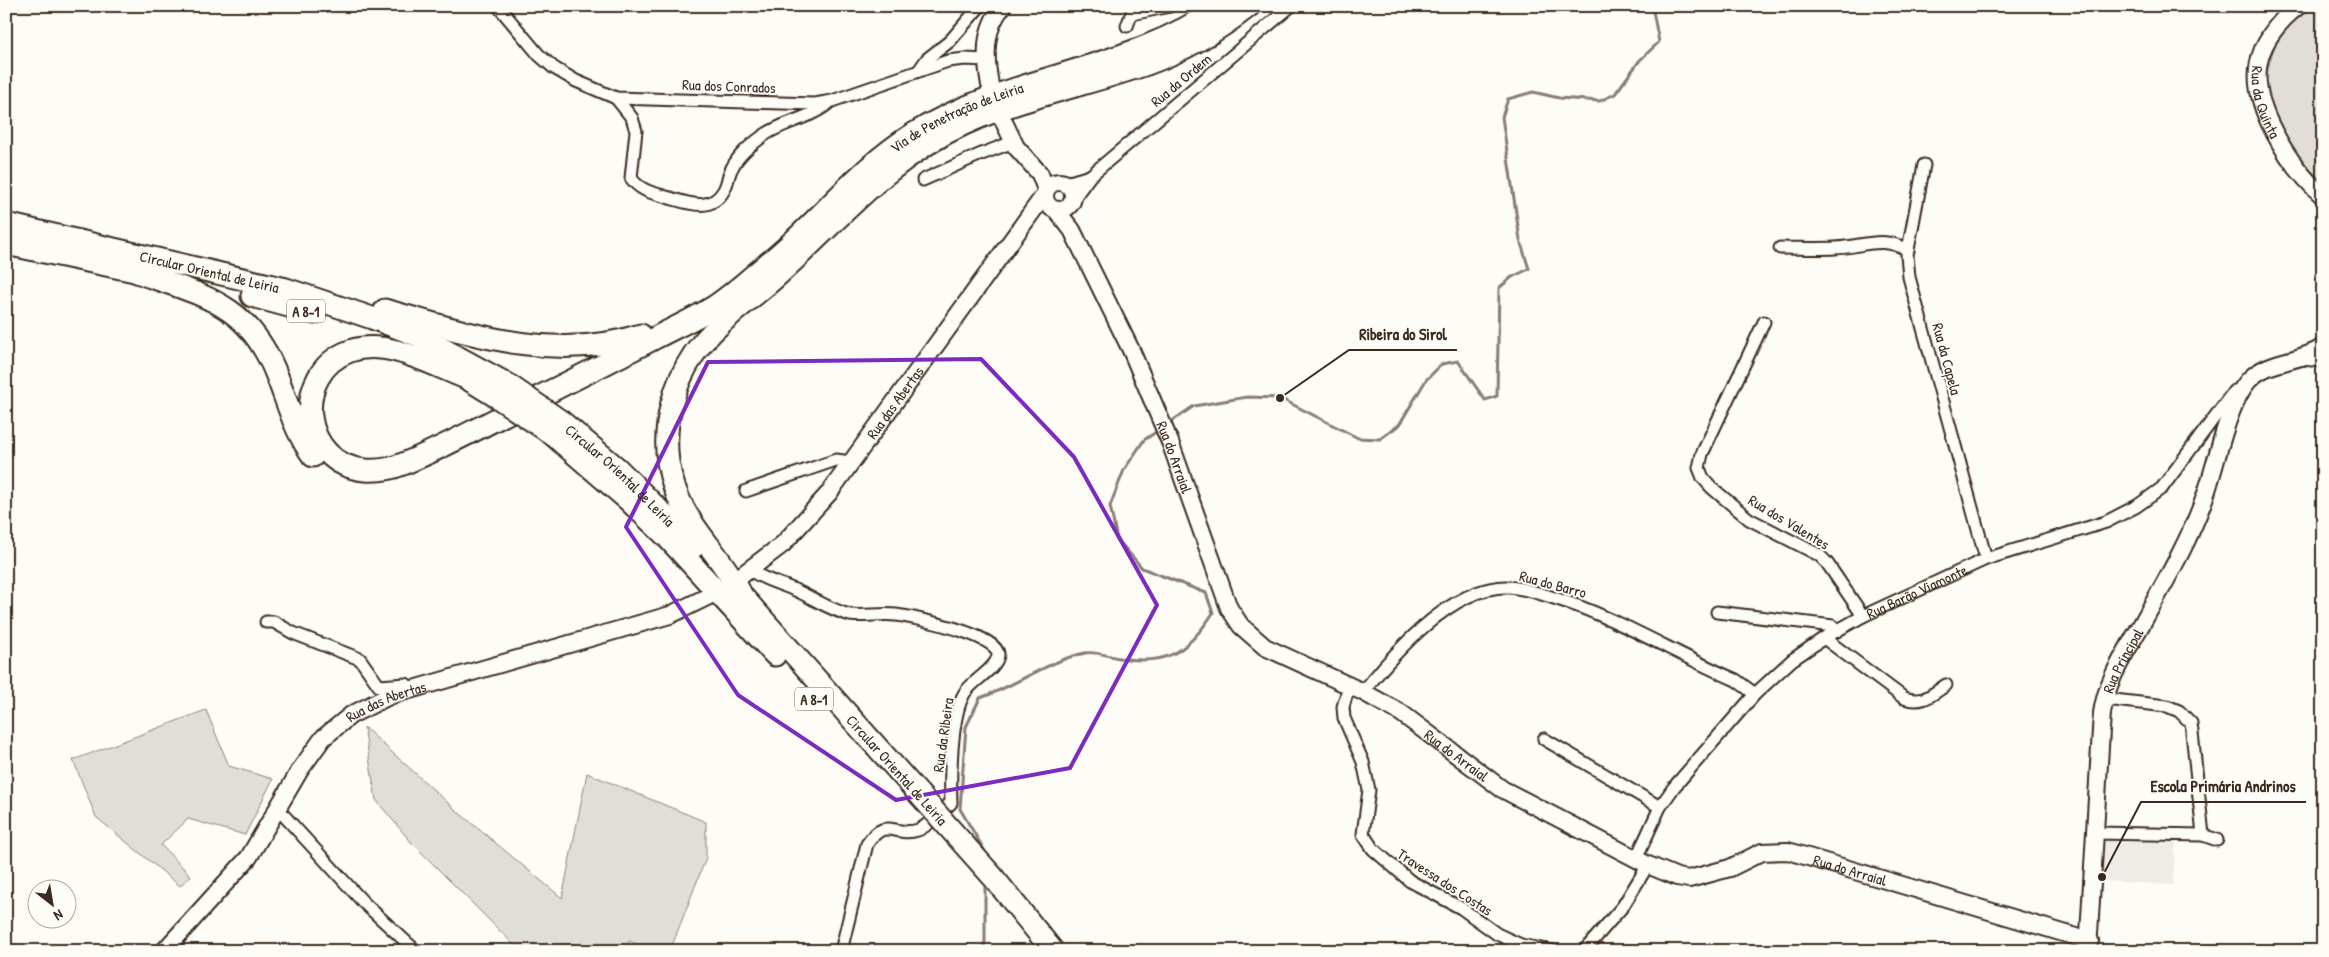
<svg xmlns="http://www.w3.org/2000/svg" width="2329" height="957" font-family="'Patrick Hand',sans-serif">
	<rect width="100%" height="100%" fill="#fdfcf7"/>
	<filter id="ink" filterUnits="userSpaceOnUse"><feTurbulence type="fractalNoise" baseFrequency=".02" numOctaves="2"/><feDisplacementMap in="SourceGraphic" scale="10" xChannelSelector="R" yChannelSelector="G"/><feConvolveMatrix kernelMatrix="1 2 1 2 8 2 1 2 1" color-interpolation-filters="sRGB"/></filter>
	<g filter="url(#ink)">
		<!-- built -->
		<path fill="#efece7" d="M2104,835L2176,836L2173,885L2102,881Z"/>
		<!-- green -->
		<path fill="#e1ded7" stroke="#8e847a" d="M2315,6H2323V180C2293,159 2268,120 2266,84C2266,74 2271,56 2275,46C2283,28 2300,17 2315,6Z
			M206,710L229,766L273,779L245,835L188,819L161,845L191,876L180,886L96,817L73,760Z
			M364,727L457,811L562,898L587,773L706,822V858L670,951H654L629,941L625,951H520L411,842L376,800Z"/>
		<g fill="none" stroke-linecap="round" stroke-linejoin="round">
			<!-- stream -->
			<path stroke="#887d74" stroke-width="3" d="M1169,423L1194,406L1247,397L1280,398L1358,438L1380,439L1399,425L1426,380L1442,364L1458,361L1485,400L1497,396L1499,288L1512,277L1529,269L1520,240L1502,117L1508,99L1533,92L1559,98L1600,101L1615,94L1640,60L1659,42L1652,6
				M986,853L960,809L966,727L980,698C1016,686 1047,661 1085,653C1094,651 1109,656 1119,658C1166,666 1187,653 1213,613L1206,593L1142,568L1117,539L1110,506L1124,470L1144,440L1159,430
				M982,951L985,942V882"/>
			<!-- street casing -->
			<g stroke="#3b2a1e" stroke-width="15">
				<g id="street">
					<path d="M498,6L539,55L554,68L576,81L616,98L815,104L832,101L948,61L965,59L986,60"/>
					<path d="M1132,14L1170,6"/>
					<path d="M1127,26L1134,7"/>
					<path d="M920,69L927,59L950,41L980,6"/>
					<path d="M616,98L632,118L636,131L631,178C641,192 654,193 670,198C690,204 712,212 724,190C728,183 728,175 732,168C739,154 751,145 763,136C784,121 811,119 830,102"/>
					<path d="M1924,165L1907,255L1909,277L1986,559"/>
					<path d="M923,180L979,155L1013,142"/>
					<path d="M1066,183L1090,176"/>
					<path d="M1074,198L1090,176L1291,6"/>
					<path d="M1780,248C1799,248 1817,249 1835,248C1864,247 1880,235 1908,250"/>
					<path d="M1764,322L1702,454L1699,468L1703,478L1712,488L1749,519L1819,555L1827,563L1863,616"/>
					<path d="M2302,359L2323,361"/>
					<path d="M746,491L836,460L851,462"/>
					<path d="M750,570C764,580 779,583 795,590C813,598 830,610 850,615C865,617 881,613 896,615C913,617 1000,635 998,655C997,669 971,681 964,694C951,716 950,777 951,803C943,810 927,827 918,830C894,838 887,815 867,844L841,951"/>
					<path d="M1717,612L1833,626L1837,631"/>
					<path d="M266,622H274L293,633L360,659L379,686L406,684L411,690"/>
					<path d="M1824,638L1904,698C1923,704 1930,696 1946,685"/>
					<path d="M1349,686L1343,707L1344,718L1363,762L1369,790L1363,834L1373,849L1410,881L1461,908L1497,934L1521,945L1553,951"/>
					<path d="M1363,692C1393,654 1452,587 1506,587C1522,587 1538,593 1554,598C1617,617 1675,654 1736,680L1755,694"/>
					<path d="M2105,699L2167,706L2179,711L2191,723L2203,835"/>
					<path d="M1544,739L1660,807"/>
					<path d="M278,809L364,903L416,951"/>
					<path d="M2096,833L2203,835L2217,840"/>
					<path id="s1" d="M1636,859L1660,807L1674,787L1755,694L1792,660L1824,638L1863,616L1986,559L2106,522L2137,506L2162,488L2234,391H2240"/>
					<path d="M1584,951L1623,906L1648,865"/>
				</g>
			</g>
			<!-- secondary casing -->
			<g stroke="#3b2a1e" stroke-width="20">
				<g id="secondary">
					<path id="s2" d="M2298,6C2252,43 2247,81 2274,132C2287,157 2301,177 2323,196"/>
					<path d="M990,85C985,57 983,29 1003,6"/>
					<path d="M1003,120L1016,147L1040,174L1046,190"/>
					<circle cx="1059" cy="196" r="14"/>
					<path id="s3" d="M1056,210L1072,230L1131,350L1170,442L1229,608L1241,626L1265,647L1363,692L1401,713L1502,789L1648,865L1677,877L1689,879L1730,868L1762,852L1788,851L2090,941"/>
					<path id="s4" d="M742,575L783,544L829,493L1045,194"/>
					<path id="s5" d="M164,951L249,857L300,770L323,738L351,715L389,696L670,615L709,596"/>
					<path id="s6" d="M2088,951L2102,713C2107,678 2127,651 2144,620C2165,582 2188,543 2203,502C2216,468 2226,407 2248,381C2267,359 2300,363 2323,347"/>
				</g>
			</g>
			<!-- highway casing -->
			<g stroke="#3b2a1e" stroke-width="25">
				<g id="highway">
					<path id="s7" d="M6,224L286,289L372,318L419,336L507,384"/>
					<path d="M6,244L149,274"/>
					<path d="M137,272C204,296 249,303 277,376C288,404 295,432 313,456"/>
					<path d="M252,296L314,313"/>
					<path d="M385,310C470,334 554,363 641,335"/>
					<path d="M455,371L494,395"/>
					<path id="s8" d="M466,378C432,365 387,338 350,351C290,373 301,465 365,470C378,471 391,469 403,464C450,445 495,419 541,396C579,377 617,358 655,338C674,328 694,319 712,308C731,296 749,279 767,264C820,222 855,170 915,133C1010,74 1130,72 1221,6"/>
					<path id="s9" d="M562,422L617,468L695,546"/>
					<path d="M552,434L627,499L667,537L775,655"/>
					<path d="M733,586L919,794"/>
					<path d="M742,596C717,545 678,524 668,462C663,425 673,385 694,354C714,324 752,299 779,274C839,220 889,158 964,124C1022,97 1087,85 1147,64C1183,51 1219,30 1249,6"/>
				</g>
			</g>
			<!-- street -->
			<use href="#street" stroke="#fdfcf7" stroke-width="11"/>
			<!-- secondary -->
			<use href="#secondary" stroke="#fdfcf7" stroke-width="16"/>
			<!-- highway -->
			<use href="#highway" stroke="#fdfcf7" stroke-width="21"/>
			<!-- highway-bridge casing -->
			<g stroke="#3b2a1e" stroke-width="25" stroke-linecap="butt">
				<path id="highway-bridge" d="M507,384L562,422
					M494,395L552,434
					M919,794L993,877L1053,951"/>
			</g>
			<!-- highway-bridge -->
			<use href="#highway-bridge" stroke="#fdfcf7" stroke-width="21"/>
		</g>
	</g>
	<!-- marked area -->
	<path fill="none" stroke="#7b2cbf" stroke-width="4" stroke-linejoin="round" d="M981,359L1074,457L1157,605L1070,768L896,800L738,695L626,527L708,362Z"/>
	<g text-anchor="middle" dominant-baseline="central" stroke-width="4" stroke-linejoin="round" paint-order="stroke">
		<!-- shield labels -->
		<g fill="#fdfcf7" stroke="#75695f" stroke-width="1">
			<rect x="287" y="299.5" width="38" height="23" rx="4"/>
			<rect x="795" y="687.5" width="38" height="23" rx="4"/>
		</g>
		<g font-size="14" font-weight="bold" fill="#3b2a1e">
			<text x="306" y="311">A 8-1</text>
			<text x="814" y="699">A 8-1</text>
		</g>
		<!-- street labels -->
		<g font-size="15" fill="#3b2a1e" stroke="#fdfcf7">
			<text transform="translate(1181 80) rotate(-40)">Rua da Ordem</text>
			<text transform="translate(729 86) rotate(2)">Rua dos Conrados</text>
			<text stroke="none"><textPath href="#s2" startOffset="111">Rua da Quinta</textPath></text>
			<text stroke="none"><textPath href="#s8" startOffset="985">Via de Penetração de Leiria</textPath></text>
			<text stroke="none"><textPath href="#s7" startOffset="209">Circular Oriental de Leiria</textPath></text>
			<text transform="translate(1947 359) rotate(75)">Rua da Capela</text>
			<text stroke="none"><textPath href="#s4" startOffset="232">Rua das Abertas</textPath></text>
			<text stroke="none"><textPath href="#s3" startOffset="275">Rua do Arraial</textPath></text>
			<text stroke="none"><textPath href="#s9" startOffset="79">Circular Oriental de Leiria</textPath></text>
			<text transform="translate(1789 522) rotate(31)">Rua dos Valentes</text>
			<text transform="translate(1553 584) rotate(15)">Rua do Barro</text>
			<text stroke="none"><textPath href="#s1" startOffset="398">Rua Barão Viamonte</textPath></text>
			<text stroke="none"><textPath href="#s6" startOffset="295">Rua Principal</textPath></text>
			<text stroke="none"><textPath href="#s5" startOffset="341">Rua das Abertas</textPath></text>
			<text transform="translate(943 735) rotate(-82)">Rua da Ribeira</text>
			<text stroke="none"><textPath href="#s3" startOffset="710">Rua do Arraial</textPath></text>
			<text transform="translate(897 770) rotate(48)">Circular Oriental de Leiria</text>
			<text stroke="none"><textPath href="#s3" startOffset="1144">Rua do Arraial</textPath></text>
			<text transform="translate(1445 882) rotate(33)">Travessa dos Costas</text>
		</g>
	</g>
	<!-- callouts -->
	<path fill="none" stroke="#3b2a1e" stroke-width="2" d="M1280 398L1349 350H1457M2102 877L2141 802H2306"/>
	<g fill="#3b2a1e" stroke="#fdfcf7" stroke-width="2">
		<circle cx="1280" cy="398" r="5"/>
		<circle cx="2102" cy="877" r="5"/>
	</g>
	<g font-size="16" text-anchor="middle" font-weight="bold" fill="#3b2a1e" stroke="#fdfcf7" stroke-width="4" stroke-linejoin="round" paint-order="stroke">
		<text x="1403" y="340">Ribeira do Sirol</text>
		<text x="2223" y="792">Escola Primária Andrinos</text>
	</g>
	<!-- margin -->
	<rect width="2329" height="957" fill="none" stroke="#fdfcf7" stroke-width="25"/>
	<rect x="12" y="12" width="2304" height="932" fill="none" stroke="#3b2a1e" stroke-width="2" filter="url(#ink)"/>
	<!-- north arrow -->
	<g transform="translate(52 904) rotate(149)"><circle r="24" fill="#fdfcf7" stroke="#afa8a0"/>
	<path d="M0-4L9 19L0 12L-9 19Z" fill="#3b2a1e"/>
	<text y="-8" font-size="14" font-weight="bold" text-anchor="middle" fill="#3b2a1e">N</text>
	</g>
</svg>
